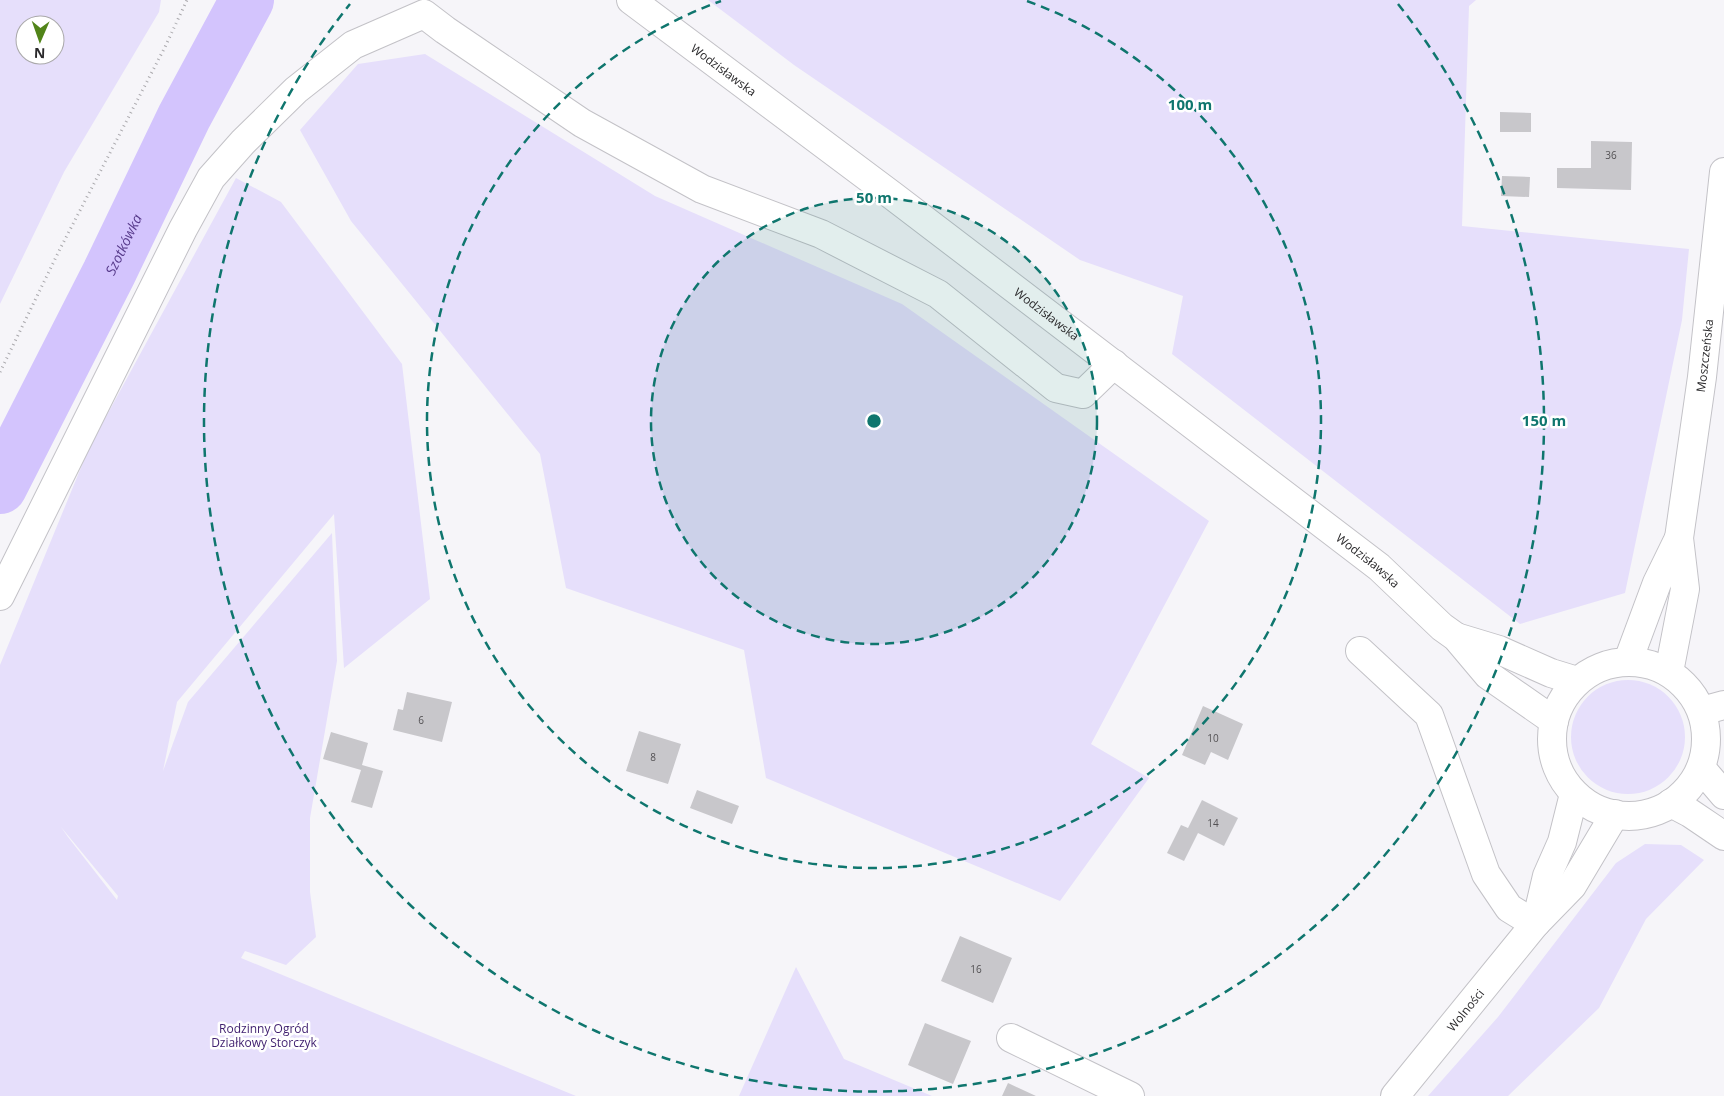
<svg xmlns="http://www.w3.org/2000/svg" width="1724" height="1096" font-family="'Open Sans',sans-serif">
	<rect width="100%" height="100%" fill="#f6f5f9"/>
	<!-- green -->
	<path fill="#e6dffb" fill-rule="evenodd" d="M0,0H161L159,12L64,172L0,304ZM25,25H55V55H25Z
		M708,0H1476L1469,6L1462,226L1689,249L1682,320L1625,593L1520,624L1172,354L1183,296L1080,260L794,65Z
		M425,54L655,196L902,304L1209,521L1091,744L1149,778L1060,901L766,778L744,650L566,588L540,454L351,221L300,130L358,64Z
		M236,178L281,202L402,364L430,599L344,668L334,514L177,702L163,771L188,702L332,533L337,661L310,818V892L316,937L286,965L245,951L241,958L576,1096H0V665L89,448ZM61,827L118,896L117,900L68,837Z
		M1571 737a57 57 0 1 1 114 0a57 57 0 1 1-114 0Z
		M1645,844L1681,845L1704,860L1646,919L1599,1008L1508,1096H1428L1498,1017L1616,863Z
		M796,967L844,1059L932,1096H739Z"/>
	<g fill="none" stroke-linecap="round" stroke-linejoin="round">
		<!-- river -->
		<path stroke="#d3c4fd" stroke-width="54" id="s1" d="M0,487L109,273L184,117L247,0"/>
	</g>
	<!-- building -->
	<path fill="#c8c7cb" d="M1500,112L1531,113V132H1500Z
		M1591,141L1632,142L1631,190L1557,188V168H1591Z
		M1502,176L1530,177L1529,197L1501,196Z
		M407,692L452,702L442,742L393,730L398,709L403,710Z
		M1203,706L1243,724L1228,760L1211,752L1205,765L1182,755Z
		M639,731L681,744L668,784L626,771Z
		M331,732L368,743L362,765L383,771L372,808L351,802L361,770L323,759Z
		M697,790L739,806L732,824L690,808Z
		M1202,800L1238,818L1224,846L1198,833L1184,861L1167,853L1181,825L1188,828Z
		M960,936L1012,958L993,1003L941,981Z
		M925,1023L971,1041L953,1084L908,1065Z
		M1008,1083L1036,1096H1002Z"/>
	<g fill="none" stroke-linecap="round" stroke-linejoin="round">
		<!-- minor casing -->
		<g stroke="#c3c2c7" stroke-width="30">
			<g id="minor">
				<path d="M0,596L183,229L211,178L243,142L296,90L353,45L424,14L445,30L582,123L702,189L821,234L938,294L1056,388L1083,394L1114,364"/>
				<path d="M1360,651L1429,715L1486,874L1509,908L1535,924"/>
				<path d="M1628,661L1657,583L1679,538"/>
				<path id="s2" d="M1669,672L1685,589L1679,538L1702,377L1724,172"/>
				<path d="M1702,711L1724,705"/>
				<path d="M1011,1038L1130,1096"/>
			</g>
		</g>
		<!-- major casing -->
		<g stroke="#c3c2c7" stroke-width="30">
			<g id="major">
				<path id="s3" d="M631,0L893,196L1379,567L1442,627L1456,637L1488,675L1554,721"/>
				<path d="M1456,637L1499,650L1551,673L1577,681"/>
				<circle cx="1629" cy="739" r="77"/>
				<path d="M1701,768L1724,795"/>
				<path d="M1671,803L1690,813L1724,836"/>
				<path d="M1536,923L1547,876L1562,842L1574,794"/>
				<path id="s4" d="M1395,1096L1535,924L1572,886L1615,814"/>
			</g>
		</g>
		<!-- path -->
		<path stroke="#aaa9ad" stroke-width="3" stroke-dasharray="1 4" stroke-linecap="butt" d="M0,372L61,247L165,47L187,0"/>
		<!-- minor -->
		<use href="#minor" stroke="#fff" stroke-width="28"/>
		<!-- major -->
		<use href="#major" stroke="#fff" stroke-width="28"/>
	</g>
	<!-- distance rings -->
	<circle cx="874" cy="421" r="223" fill="#0f766e" fill-opacity=".12"/>
	<g fill="none" stroke="#0f766e" stroke-width="2.5" stroke-dasharray="9 6">
		<circle cx="874" cy="421" r="223"/>
		<path d="M1027 1A447 447 0 1 1 721 1"/>
		<path d="M1398 4A670 670 0 1 1 350 4"/>
	</g>
	<g text-anchor="middle" dominant-baseline="central" stroke-width="5" stroke-linejoin="round" paint-order="stroke">
		<!-- number labels -->
		<g font-size="10" fill="#525053">
			<text x="1611" y="155">36</text>
			<text x="421" y="720">6</text>
			<text x="1213" y="738">10</text>
			<text x="653" y="757">8</text>
			<text x="1213" y="823">14</text>
			<text x="976" y="969">16</text>
		</g>
		<!-- street labels -->
		<g font-size="12" fill="#2a292b" stroke="#fff">
			<text stroke="none"><textPath href="#s3" startOffset="116">Wodzisławska</textPath></text>
			<text stroke="none"><textPath href="#s3" startOffset="521">Wodzisławska</textPath></text>
			<text stroke="none"><textPath href="#s2" startOffset="320">Moszczeńska</textPath></text>
			<text stroke="none"><textPath href="#s3" startOffset="926">Wodzisławska</textPath></text>
			<text stroke="none"><textPath href="#s4" startOffset="111">Wolności</textPath></text>
		</g>
		<!-- park labels -->
		<g font-size="12" fill="#3f1f6f" stroke="#fff">
			<text x="264" y="1028">Rodzinny Ogród<tspan x="264" dy="14">Działkowy Storczyk</tspan></text>
		</g>
		<!-- water labels -->
		<g font-size="14" font-style="italic" fill="#573a8b" stroke="#fff">
			<text stroke="none"><textPath href="#s1" startOffset="272">Szotkówka</textPath></text>
		</g>
	</g>
	<circle cx="874" cy="421" r="8" fill="#0f766e" stroke="#fff" stroke-width="2.5"/>
	<g font-size="15" text-anchor="middle" font-weight="bold" fill="#0f766e" stroke="#fff" stroke-width="5" stroke-linejoin="round" paint-order="stroke">
		<text x="1190" y="110">100 m</text>
		<text x="874" y="203">50 m</text>
		<text x="1544" y="426">150 m</text>
	</g>
	<!-- north arrow -->
	<g transform="translate(40 40) rotate(182)"><circle r="24" fill="#ffffff" stroke="#aaa9aa"/>
	<path d="M0-4L9 19L0 12L-9 19Z" fill="#518419"/>
	<text y="-8" font-size="14" font-weight="bold" text-anchor="middle" fill="#2a292b">N</text>
	</g>
</svg>
